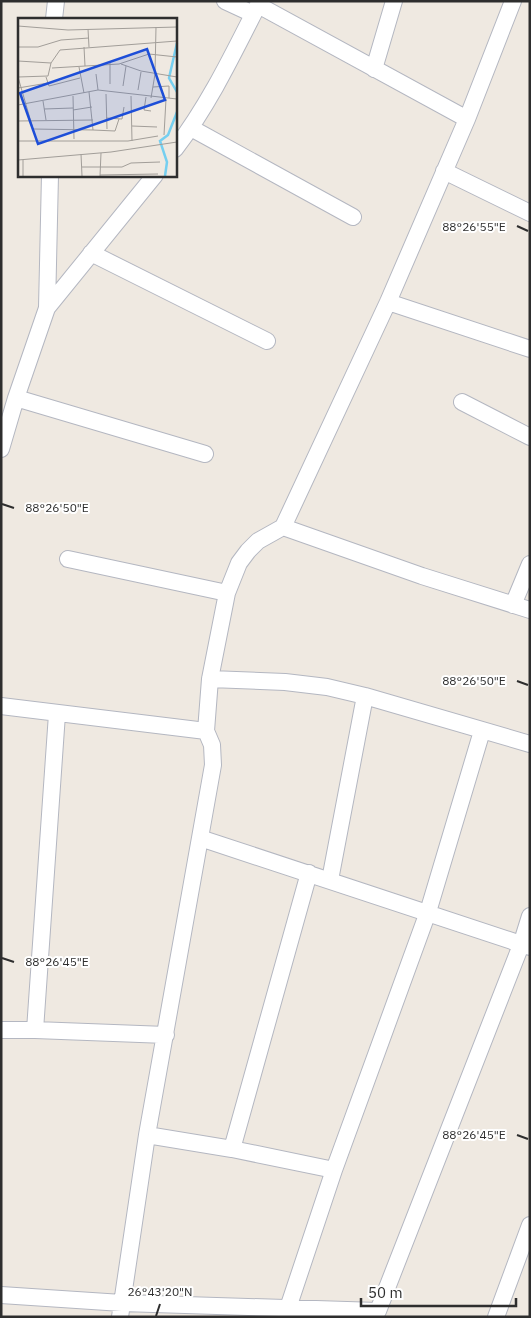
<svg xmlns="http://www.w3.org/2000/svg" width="531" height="1318" font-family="'IBM Plex Sans',sans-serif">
	<rect width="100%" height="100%" fill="#efe9e1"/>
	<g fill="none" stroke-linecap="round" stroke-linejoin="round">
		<!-- street casing -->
		<g stroke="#b4b7c1" stroke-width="18">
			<path id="street" d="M225,1L253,14
				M258,5L467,119
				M54,19L56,1
				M374,69L394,1
				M191,128L353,217
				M175,149C210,103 234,52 260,1
				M444,171L530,213
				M91,253L267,341
				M388,302L530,349
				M47,308L155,175
				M16,398L205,454
				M462,402L530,437
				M1,449L16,398L47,308L50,175
				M283,527L422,576L530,610
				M68,559L227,593
				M513,605L530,564
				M210,679L285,682L327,687L365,696L530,744
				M1,706L206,731
				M200,838L530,947
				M330,880L365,696
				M1,1030H35L57,714
				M35,1030L166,1035
				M147,1135L232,1149L334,1170
				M232,1149L309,873
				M1,1295L122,1303L378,1311L521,945L530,916
				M120,1317L147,1135L213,765L212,745L206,731L210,679L227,593L239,563L248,551L258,541L283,527L388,302L467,119L513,1
				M285,1317L334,1170L428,912L482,731
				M496,1317L530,1225"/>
		</g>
		<!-- street -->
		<use href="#street" stroke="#fff" stroke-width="16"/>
	</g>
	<!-- ticks -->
	<path fill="none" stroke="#2e2e2e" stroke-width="2" d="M517,226L528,231M2,504L14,508M517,681L528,685M2,958L14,962M517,1135L528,1139M156,1316L160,1304"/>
	<!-- overview -->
	<g transform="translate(18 18)">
		<rect width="159" height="159" fill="#efe9e1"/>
		<path fill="none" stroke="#75cff0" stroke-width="2.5" d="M159,25L151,60L159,74M147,158L149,144L142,123L150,117L159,94"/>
		<path fill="none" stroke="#a29e99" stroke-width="1" d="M0,8L50,12L159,9M70,11L71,29M0,29H20L43,22L71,20M66,29L67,48M0,43L33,45M92,45V66M103,46L123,53L159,59M61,49L66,75M34,50L101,46L131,36L159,39M137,55L138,9M78,56L80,72M28,59L31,68L62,60M105,68L108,48M135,69L151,68V80M0,70L30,65M120,72L123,54M71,74L75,112L15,111L0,59L30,58L33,45L42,32L159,23M88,76L89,111M55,78L56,121M113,78L114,123M128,79L126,92L133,93M133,80L137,56M25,83L28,102M0,87L80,72L159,81M26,91L55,90M55,92L74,89M88,100L104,101L106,89M0,103L75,102M114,108L139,109M75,112L97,113L101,101M146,117L148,81M0,123H110L140,118M63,136L64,158M0,142L93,134L159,124M5,142V158M64,149H104L113,145L142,144M82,157L140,156M82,158L83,135"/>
		<path fill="#1d4ed8" fill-opacity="0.15" stroke="#1d4ed8" stroke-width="2.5" d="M129,31L147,82L20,126L2,75Z"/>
		<rect width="159" height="159" fill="none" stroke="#2e2e2e" stroke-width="2.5"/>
	</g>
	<g font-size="12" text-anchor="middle" fill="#2e2e2e" stroke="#fff" stroke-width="4" stroke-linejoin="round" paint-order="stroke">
		<text x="474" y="231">88°26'55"E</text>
		<text x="57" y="512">88°26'50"E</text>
		<text x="474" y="685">88°26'50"E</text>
		<text x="57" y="966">88°26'45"E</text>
		<text x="474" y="1139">88°26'45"E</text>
		<text x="160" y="1296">26°43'20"N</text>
	</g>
	<!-- border -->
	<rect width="531" height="1318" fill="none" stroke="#2e2e2e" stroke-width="5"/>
	<!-- scale -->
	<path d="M361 1298v8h155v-8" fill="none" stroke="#2e2e2e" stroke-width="2.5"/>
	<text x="368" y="1298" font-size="15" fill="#2e2e2e" stroke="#ffffff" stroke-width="4" paint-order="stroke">50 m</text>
</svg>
